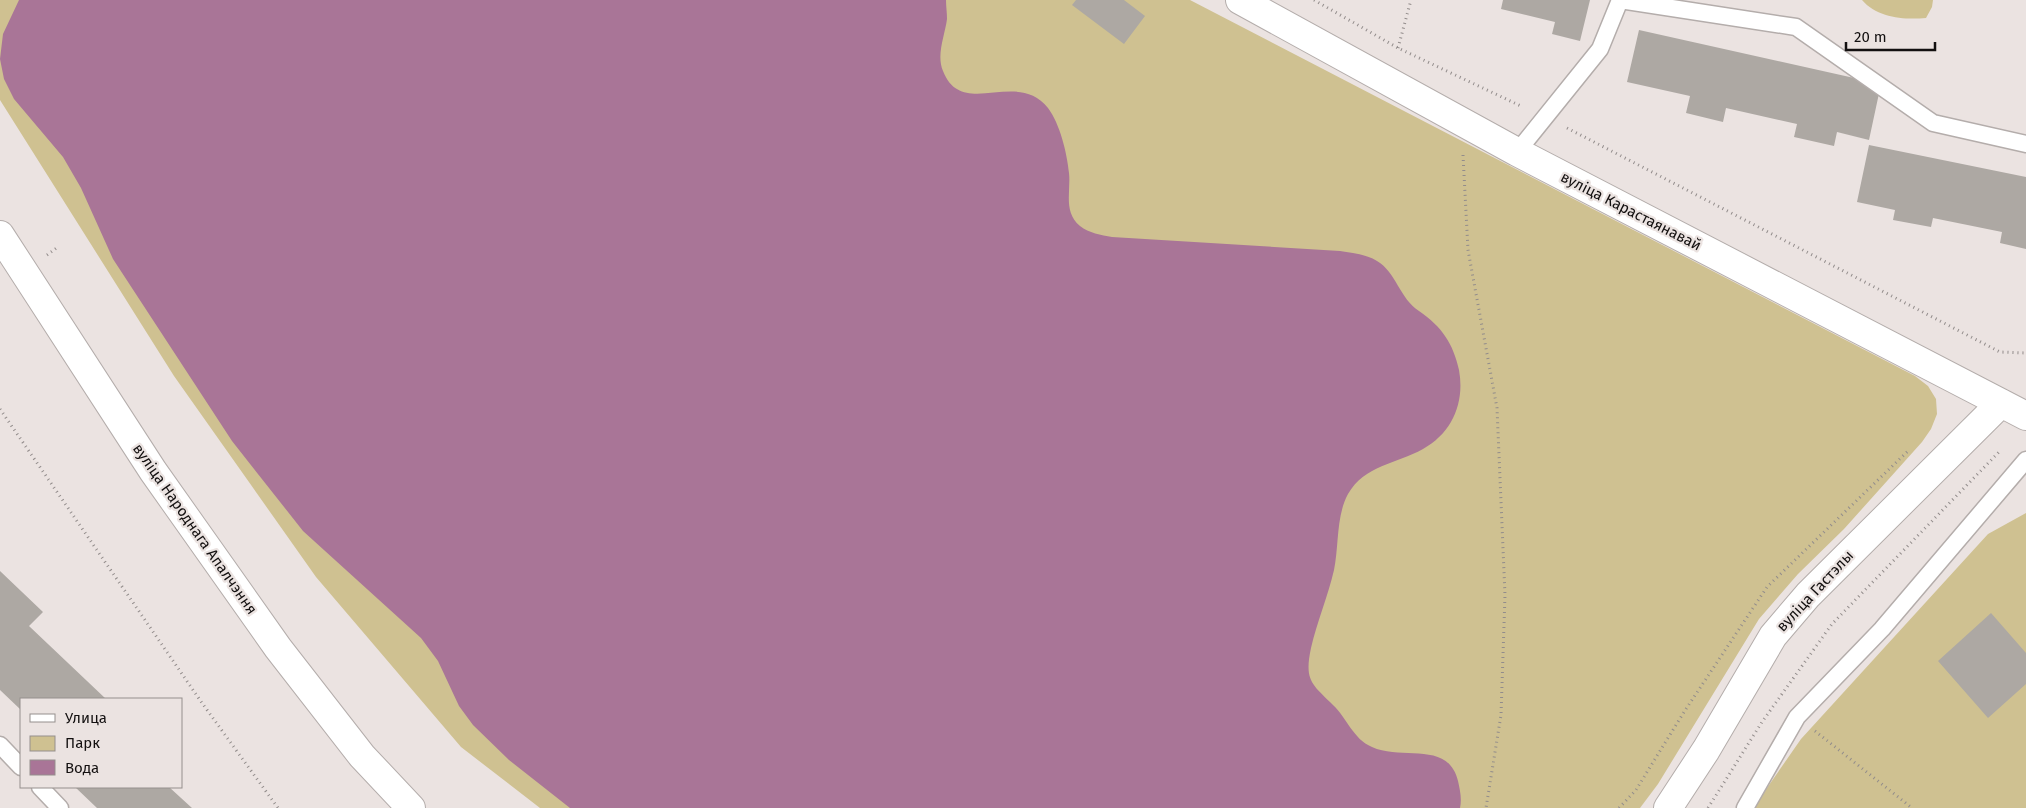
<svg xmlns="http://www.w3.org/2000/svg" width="2026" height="808" font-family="'Fira Sans',sans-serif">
	<rect width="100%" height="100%" fill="#ebe3e1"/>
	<!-- green -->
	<path fill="#cfc191" d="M0,0H1190L1915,376L1928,386L1936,399L1937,414L1931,429L1922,442L1844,529L1798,574L1759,619L1658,784L1640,808H540L461,747L316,577L174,376L0,100Z
		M1862,0H1933L1932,7L1926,18C1905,20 1877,18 1862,0Z
		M2026,513V808H1753L1801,739L1988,534Z"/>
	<!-- water -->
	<path fill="#a97597" d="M19,0H946C946,6 947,13 947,19C945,35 936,55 943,71C962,120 1017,68 1048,108C1060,124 1067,153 1069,173C1071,191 1063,212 1080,226C1089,233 1101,235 1112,237L1340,251C1352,253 1366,254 1377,261C1396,272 1400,299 1419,311C1442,327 1453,343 1459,370C1465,403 1452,433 1423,449C1396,464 1365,465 1348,494C1336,516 1339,546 1334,570C1328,596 1317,622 1311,648C1304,681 1312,684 1333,705C1347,718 1353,739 1372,747C1403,761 1448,740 1458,781C1460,790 1462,799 1460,808H570L509,760L473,725L459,706L438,661L421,638L303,531L232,441L113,259L81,188L63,157L14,99L4,79L0,59L3,34Z"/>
	<!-- building -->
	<path fill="#ada8a3" d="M1076,0H1124L1145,16L1124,44L1072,5Z
		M1503,0H1590L1580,41L1552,34L1555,22L1501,9Z
		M1639,30L1881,84L1869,140L1837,132L1834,146L1794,137L1797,124L1726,108L1723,122L1686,113L1690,96L1627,82Z
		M1869,145L2026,177V249L2000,243L2002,232L1933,218L1931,227L1893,220L1895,210L1857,202Z
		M0,571L43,612L29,626L106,699H21V710L0,690Z
		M1991,613L2026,653V684L1988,718L1938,661Z
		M75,787H169L192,808H97Z"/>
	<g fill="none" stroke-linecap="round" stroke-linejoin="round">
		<!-- service casing -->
		<g stroke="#b4adab" stroke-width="19">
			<path id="service" d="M1620,0L1796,27L1933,123L2026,144
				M1517,152L1600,49L1620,0
				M0,745L21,767
				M40,787L60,808
				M1745,808L1797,717L1882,629L2026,460"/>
		</g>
		<!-- minor casing -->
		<g stroke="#b4adab" stroke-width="30">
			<path id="minor" d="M1240,0L1517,152L2026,416
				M1668,808L1706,750L1773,636L1808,595L2001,403"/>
		</g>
		<!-- tertiary casing -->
		<g stroke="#b4adab" stroke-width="30">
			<path id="tertiary" d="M0,235L153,471L278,648L362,756L411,808"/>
		</g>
		<!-- path -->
		<path stroke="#928c8b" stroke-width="3" stroke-dasharray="1 4" stroke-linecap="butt" d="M1314,0L1398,48L1523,107
			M1398,48L1411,0
			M1567,128L2000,352L2026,353
			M1463,155L1468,250L1497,408L1505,595L1501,715L1486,808
			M47,255L58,247
			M0,409L202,703L278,808
			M1815,731L1912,808
			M1619,808L1636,790L1684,712L1767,587L1908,451
			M1708,808L1762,722L1832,624L1999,452"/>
		<!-- service -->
		<use href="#service" stroke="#fff" stroke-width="16"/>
		<!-- minor -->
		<use href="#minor" stroke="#fff" stroke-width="28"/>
		<!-- tertiary -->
		<use href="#tertiary" stroke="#fff" stroke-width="28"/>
	</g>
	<g text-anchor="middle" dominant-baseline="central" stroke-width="4.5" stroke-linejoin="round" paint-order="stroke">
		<!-- street labels -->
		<g font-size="15" fill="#131010" stroke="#ebe3e1">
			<text transform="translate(1631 211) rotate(27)">вуліца Карастаянавай</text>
			<text transform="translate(195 529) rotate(55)">вуліца Народнага Апалчэння</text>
			<text transform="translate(1815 591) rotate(-47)">вуліца Гастэлы</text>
		</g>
	</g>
	<!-- legend -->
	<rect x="20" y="698" width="162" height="90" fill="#ebe3e1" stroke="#958f8d"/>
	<rect x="30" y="714" width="25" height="8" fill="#ffffff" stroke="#958f8d"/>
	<text x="65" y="723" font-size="15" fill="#131010">Улица</text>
	<rect x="30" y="736" width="25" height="15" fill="#cfc191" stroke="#958f8d"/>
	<text x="65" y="748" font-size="15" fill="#131010">Парк</text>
	<rect x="30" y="760" width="25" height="15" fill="#a97597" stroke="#958f8d"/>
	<text x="65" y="773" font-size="15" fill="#131010">Вода</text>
	<!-- scale -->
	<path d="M1846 42v8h89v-8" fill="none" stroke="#131010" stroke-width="2.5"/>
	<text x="1854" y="42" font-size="15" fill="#131010" stroke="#ebe3e1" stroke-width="4" paint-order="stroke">20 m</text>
</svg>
